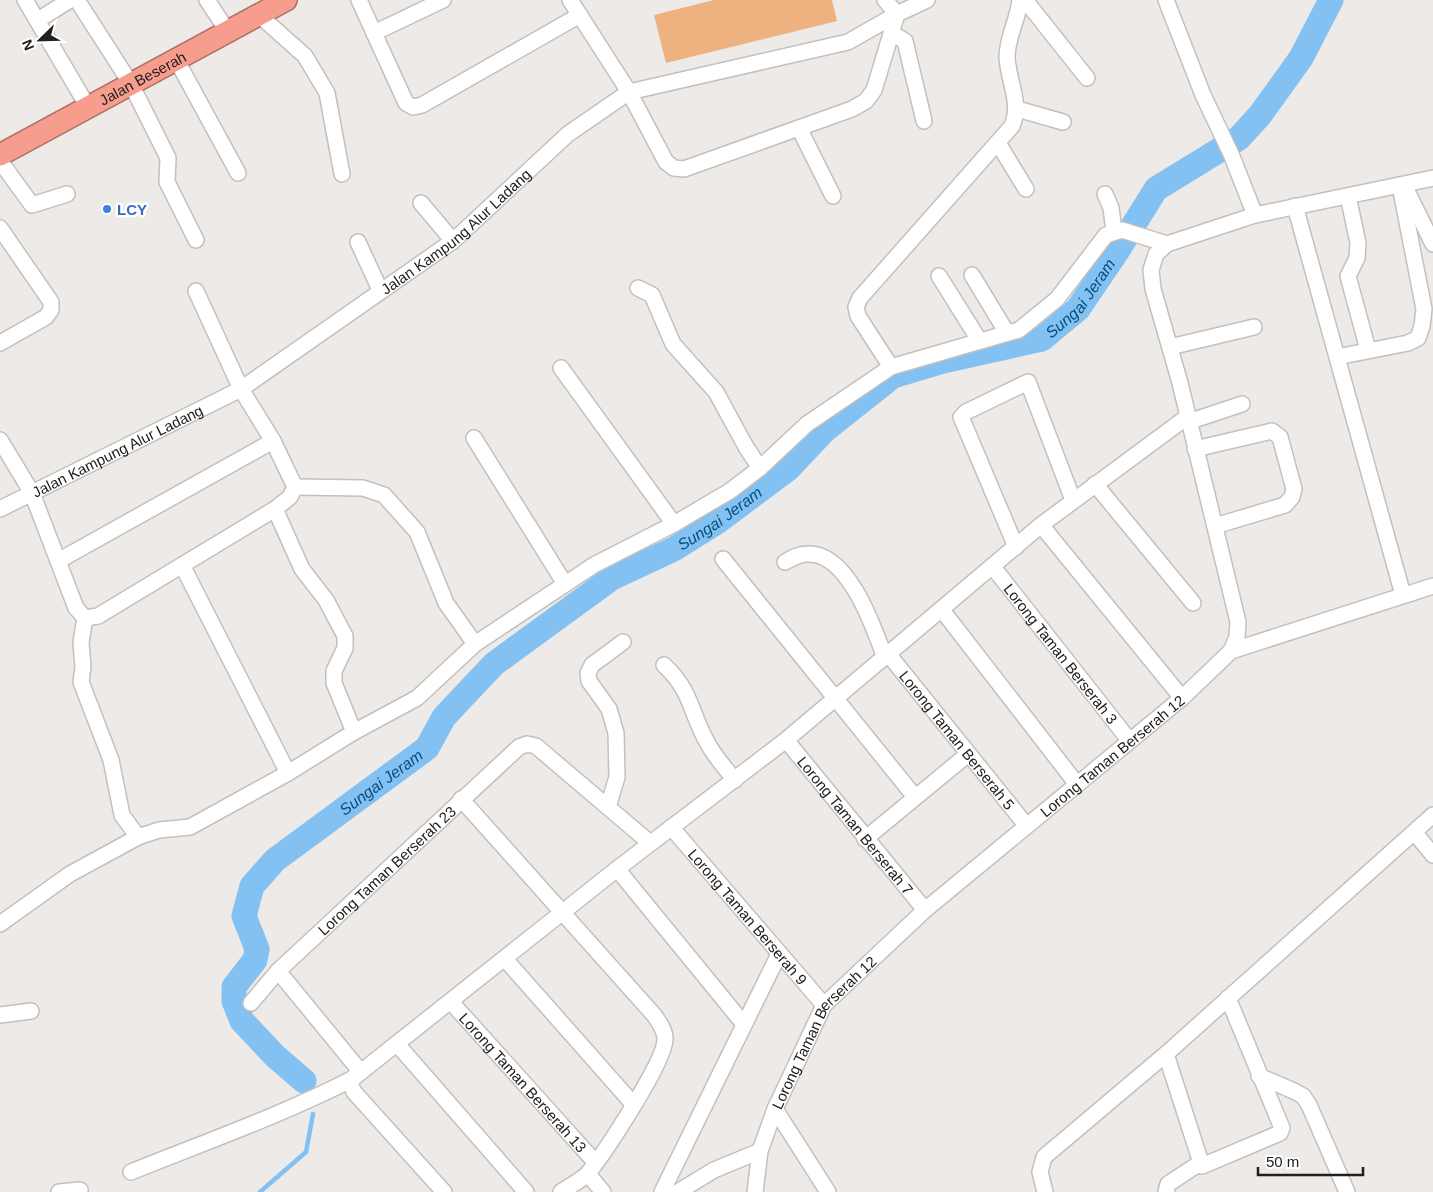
<svg xmlns="http://www.w3.org/2000/svg" width="1433" height="1192" font-family="Helvetica,sans-serif">
	<rect width="100%" height="100%" fill="#edeae7"/>
	<g fill="none" stroke-linecap="round" stroke-linejoin="round">
		<!-- stream -->
		<path stroke="#84c1f3" stroke-width="4.5" d="M260,1192L306,1152L313,1114"/>
		<!-- river -->
		<path stroke="#84c1f3" stroke-width="25" id="s1" d="M304,1081L275,1056L242,1021L234,1001V987L255,960L257,949L244,916L252,886L275,860L427,748L444,717L494,664L612,578L674,549L717,522L788,469L825,430L893,376L943,361L1042,339L1078,309L1118,250L1156,189L1239,138L1260,115L1301,58L1331,0"/>
	</g>
	<!-- building -->
	<path fill="#eeb280" d="M714,0H832L837,21L666,63L654,15Z"/>
	<g fill="none" stroke-linecap="round" stroke-linejoin="round">
		<!-- minor casing -->
		<g stroke="#c3c0be" stroke-width="18">
			<g id="minor">
				<path d="M25,0L88,107"/>
				<path d="M77,0L131,84L168,158L167,182L196,240"/>
				<path d="M207,0L228,32"/>
				<path d="M359,0L374,33L443,0"/>
				<path d="M570,0L629,92L666,162L674,168L684,169L852,109L866,101L874,90L897,14L885,0"/>
				<path d="M1025,0L1087,78"/>
				<path d="M1166,0L1203,95L1231,154L1255,215"/>
				<path d="M259,15L305,56L327,93L342,174"/>
				<path d="M38,20L70,0"/>
				<path d="M374,33L406,103L413,107L422,105L580,15"/>
				<path d="M891,33L905,41L924,121"/>
				<path d="M176,59L238,173"/>
				<path d="M1017,109L1063,122"/>
				<path d="M799,128L833,196"/>
				<path d="M998,143L1026,189"/>
				<path d="M0,161L32,205L67,194"/>
				<path d="M1406,189L1433,244"/>
				<path d="M1105,194L1111,208L1114,231"/>
				<path d="M1348,196L1358,243L1357,258L1348,276L1368,350"/>
				<path d="M421,203L453,241"/>
				<path d="M1295,206L1403,595"/>
				<path d="M0,228L51,302V310L46,317L0,343"/>
				<path d="M358,242L380,290"/>
				<path d="M972,275L1007,333"/>
				<path d="M939,276L979,340"/>
				<path d="M638,288L652,295L673,344L716,392L746,447L760,468"/>
				<path d="M1170,347L1254,327"/>
				<path d="M1337,357L1408,343L1418,338L1422,326L1424,309L1400,186"/>
				<path d="M891,367L858,316L856,307L860,298L1012,126C1022,103 1008,81 1007,57C1007,37 1018,20 1020,0"/>
				<path d="M561,368L674,524"/>
				<path d="M1188,422L1242,404"/>
				<path d="M474,438L565,584"/>
				<path d="M0,440L32,493L76,608L85,618"/>
				<path d="M1195,449L1272,431L1280,437L1294,489L1292,497L1285,505L1215,526"/>
				<path d="M1095,484L1193,603"/>
				<path d="M295,487L363,488L384,495L417,532L446,603L475,644"/>
				<path id="s2" d="M0,509L241,389L453,241L568,134L629,92L848,42L897,14L927,0"/>
				<path d="M275,509L302,569L326,600L345,636V648L334,671V683L354,732"/>
				<path d="M1041,525L1182,698"/>
				<path d="M1016,547L961,417L966,412L1028,382L1073,500"/>
				<path d="M723,559L915,797"/>
				<path d="M58,561L273,441"/>
				<path d="M785,562C792,558 799,554 807,554C848,551 874,628 885,658"/>
				<path d="M182,565L288,773"/>
				<path id="s3" d="M993,567L1129,740"/>
				<path d="M942,610L1076,783"/>
				<path d="M85,618L98,616L275,509L290,497L295,487L273,441L241,389L196,291"/>
				<path d="M85,618L81,642L83,667L81,682L111,760L122,815L138,837"/>
				<path d="M1231,651L1433,586"/>
				<path id="s4" d="M889,655L1026,825"/>
				<path d="M664,665C692,691 690,712 707,742C714,756 725,768 735,780"/>
				<path id="s5" d="M786,740L925,910"/>
				<path d="M461,799L654,1015C659,1022 665,1030 665,1039C666,1060 605,1152 589,1172C583,1180 569,1186 561,1192"/>
				<path d="M608,807L617,777L616,733L609,709L589,681L588,673L592,665L623,642"/>
				<path id="s6" d="M671,827L824,1005"/>
				<path d="M1415,833L1433,855"/>
				<path d="M865,839L967,755"/>
				<path d="M617,869L743,1023"/>
				<path d="M0,924L70,874L138,837L159,830L190,827L288,773L354,732L417,698L475,644L594,565L674,524L730,491L760,468L807,424L891,367L1019,330L1057,299L1106,235L1122,230L1167,244L1255,215L1433,178"/>
				<path d="M505,959L634,1105"/>
				<path d="M278,971L360,1071"/>
				<path id="s7" d="M451,1002L595,1162"/>
				<path id="s8" d="M251,1003L278,971L519,747L527,744L536,746L650,843"/>
				<path d="M0,1015L31,1011"/>
				<path d="M397,1044L526,1192"/>
				<path d="M1166,1054L1202,1166L1280,1133L1282,1128L1228,998"/>
				<path d="M1259,1076L1296,1092L1303,1096L1309,1105L1347,1192"/>
				<path d="M775,1109L828,1192"/>
				<path d="M131,1172C205,1142 280,1116 352,1079"/>
				<path d="M588,1174L603,1192"/>
				<path d="M59,1192L80,1190"/>
				<path d="M444,1192L354,1092L351,1086L352,1079L617,869L786,740L1041,525L1187,417"/>
				<path d="M662,1192L779,954"/>
				<path d="M678,1192L714,1170L760,1151"/>
				<path id="s9" d="M755,1192L760,1151L775,1109L824,1005L925,910L1182,698L1231,651L1237,637L1238,622L1180,383L1153,289L1151,270L1156,254L1167,244"/>
				<path d="M1045,1192L1040,1172L1044,1157L1166,1054L1433,815"/>
				<path d="M1166,1192L1168,1184L1200,1163"/>
			</g>
		</g>
		<!-- highway casing -->
		<g stroke="#ab7167" stroke-width="24">
			<g id="highway">
				<path id="s10" d="M0,155L286,0"/>
			</g>
		</g>
		<!-- minor -->
		<use href="#minor" stroke="#fff" stroke-width="15"/>
		<!-- highway -->
		<use href="#highway" stroke="#f69d8e" stroke-width="21"/>
	</g>
	<!-- markers -->
	<circle fill="#3f7fe0" stroke="#fff" stroke-width="2" cx="107" cy="209" r="5"/>
	<g text-anchor="middle" dominant-baseline="central" stroke-width="5" stroke-linejoin="round" paint-order="stroke">
		<!-- street labels -->
		<g font-size="15" fill="#21201f" stroke="#fff">
			<text stroke="none"><textPath href="#s10" startOffset="162">Jalan Beserah</textPath></text>
			<text stroke="none"><textPath href="#s2" startOffset="536">Jalan Kampung Alur Ladang</textPath></text>
			<text stroke="none"><textPath href="#s2" startOffset="131">Jalan Kampung Alur Ladang</textPath></text>
			<text stroke="none"><textPath href="#s3" startOffset="110">Lorong Taman Berserah 3</textPath></text>
			<text stroke="none"><textPath href="#s4" startOffset="109">Lorong Taman Berserah 5</textPath></text>
			<text stroke="none"><textPath href="#s9" startOffset="582">Lorong Taman Berserah 12</textPath></text>
			<text stroke="none"><textPath href="#s5" startOffset="110">Lorong Taman Berserah 7</textPath></text>
			<text stroke="none"><textPath href="#s8" startOffset="190">Lorong Taman Berserah 23</textPath></text>
			<text stroke="none"><textPath href="#s6" startOffset="118">Lorong Taman Berserah 9</textPath></text>
			<text stroke="none"><textPath href="#s9" startOffset="178">Lorong Taman Berserah 12</textPath></text>
			<text stroke="none"><textPath href="#s7" startOffset="108">Lorong Taman Berserah 13</textPath></text>
		</g>
		<!-- shop labels -->
		<g font-size="15" font-weight="bold" fill="#366cbe" stroke="#fff" text-anchor="start">
			<text x="117" y="209">LCY</text>
		</g>
		<!-- water labels -->
		<g font-size="16" font-style="italic" fill="#054f7e" stroke="#fff">
			<text stroke="none"><textPath href="#s1" startOffset="1270">Sungai Jeram</textPath></text>
			<text stroke="none"><textPath href="#s1" startOffset="835">Sungai Jeram</textPath></text>
			<text stroke="none"><textPath href="#s1" startOffset="400">Sungai Jeram</textPath></text>
		</g>
	</g>
	<!-- north arrow -->
	<g transform="translate(40 40) rotate(247)" stroke="#ffffff" stroke-width="4" paint-order="stroke">
	<path d="M0-4L9 19L0 12L-9 19Z" fill="#21201f"/>
	<text y="-8" font-size="14" font-weight="bold" text-anchor="middle" fill="#21201f">N</text>
	</g>
	<!-- scale -->
	<path d="M1258 1167v8h105v-8" fill="none" stroke="#21201f" stroke-width="2.5"/>
	<text x="1266" y="1167" font-size="15" fill="#21201f" stroke="#ffffff" stroke-width="4" paint-order="stroke">50 m</text>
</svg>
